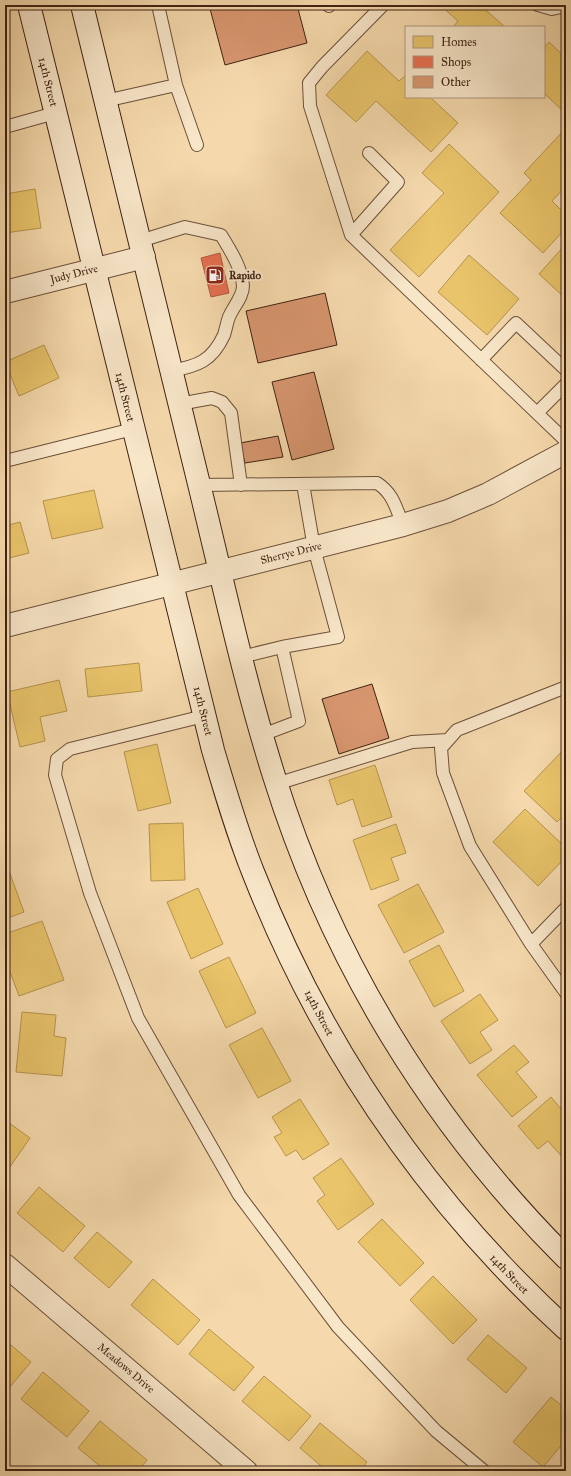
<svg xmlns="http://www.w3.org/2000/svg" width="571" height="1476" font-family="'IM FELL Great Primer',serif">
	<rect width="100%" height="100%" fill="#f5d9ac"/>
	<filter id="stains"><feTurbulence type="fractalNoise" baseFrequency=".005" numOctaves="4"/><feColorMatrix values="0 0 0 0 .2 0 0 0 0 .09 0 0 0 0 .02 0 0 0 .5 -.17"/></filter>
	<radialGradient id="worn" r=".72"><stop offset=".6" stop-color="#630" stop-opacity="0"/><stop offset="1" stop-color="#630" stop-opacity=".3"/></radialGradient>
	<!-- homes -->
	<path fill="#e9c46a" stroke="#b69350" d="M440,5H480L505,27H453L458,21Z
		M549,42L566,58V114L544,93V48Z
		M367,51L399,81L406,75V97H430L458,123L431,152L376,101L356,122L326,95Z
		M566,128V186L552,201L566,215V228L543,253L500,213L531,180L524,173Z
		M449,144L499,192L419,277L390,250L444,193L422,173Z
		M35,189L41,228L5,233V194Z
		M565,245L566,246V299L539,274Z
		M469,255L519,299L487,335L438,292Z
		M44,345L59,378L19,396L5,362Z
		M94,490L103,528L52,539L43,501Z
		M20,522L29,553L5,559V526Z
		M139,663L142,691L88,697L85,669Z
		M59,680L67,711L40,717L45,741L20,747L7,692Z
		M157,744L171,803L138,811L124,752Z
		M566,747V813L557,822L524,791Z
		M375,765L392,817L362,827L353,799L337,805L329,780Z
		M525,809L566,848V857L538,886L493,842Z
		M183,823L185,880L151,881L149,824Z
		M396,824L406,853L391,858L399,880L371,890L353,840Z
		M5,860L24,912L5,919Z
		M418,884L444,932L404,953L378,905Z
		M198,888L223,944L191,959L167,902Z
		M42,921L64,980L19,996L5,958V934Z
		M439,945L464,991L434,1007L409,961Z
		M229,957L256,1013L226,1028L199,971Z
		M480,994L498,1020L480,1032L492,1050L470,1064L441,1021Z
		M22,1012L56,1015L54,1036L66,1038L62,1076L16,1072Z
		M262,1028L291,1081L258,1098L229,1045Z
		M514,1045L529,1062L516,1072L537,1097L512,1117L477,1075Z
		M551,1097L566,1115V1157L564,1159L548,1141L538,1149L518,1126Z
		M300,1099L329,1144L303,1160L296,1150L286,1156L274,1137L282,1133L272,1117Z
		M5,1120L30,1138L5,1174Z
		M341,1158L374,1204L338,1230L317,1201L325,1195L313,1178Z
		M566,1175V1184L561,1180Z
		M39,1187L85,1226L63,1252L17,1213Z
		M382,1219L424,1263L400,1286L358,1242Z
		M97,1232L132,1262L109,1288L74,1258Z
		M433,1276L477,1320L453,1344L410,1300Z
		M153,1279L200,1320L178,1345L131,1305Z
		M209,1329L254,1367L234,1391L189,1354Z
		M488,1335L527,1368L506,1393L467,1359Z
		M5,1340L31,1362L9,1388L5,1385Z
		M43,1372L89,1411L67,1437L21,1399Z
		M264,1376L311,1416L289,1441L242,1401Z
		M551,1397L566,1409V1440L543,1467L513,1442Z
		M100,1421L147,1460L138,1471H106L78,1448Z
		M320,1423L367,1462L360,1471H327L300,1448Z"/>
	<!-- shops -->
	<path fill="#e76f51" stroke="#b5583e" d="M220,253L229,293L211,297L201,258Z"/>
	<!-- building -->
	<path fill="#d8966f" stroke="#3f2213" d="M209,5H297L307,43L225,65Z
		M325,293L337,345L258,363L246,311Z
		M314,372L334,449L292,460L272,382Z
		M278,436L283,457L245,463L240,443Z
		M372,684L389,738L339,754L322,699Z"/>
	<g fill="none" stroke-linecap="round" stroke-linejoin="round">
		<!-- lane casing -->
		<g stroke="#6c5039" stroke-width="14">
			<path id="lane" d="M158,5L176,85L197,145
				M328,5L329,6
				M383,5L322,67L309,83L310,106L351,235L566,441
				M538,5L552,9L566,6
				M105,101L176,85
				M5,127L55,113
				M351,235L398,182L369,153
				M140,241L185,227L221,235C230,250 242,268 243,286C243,297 233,307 229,317C227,322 226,329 224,335C212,361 198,366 171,371
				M481,360L516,323L566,370
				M179,404L212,398L222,402L231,413L241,485
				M537,413L566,384
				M5,461L133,429
				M200,485L377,483C393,493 396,508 403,525
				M241,657L282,647L338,637L314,548L303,484
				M566,687L457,730L441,748L443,773L470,846L531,944L566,993
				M204,716L70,749L57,759L55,775L90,893L138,1018L239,1195L338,1327L436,1431L484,1471
				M262,735L299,721L282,647
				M276,784L412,742L448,740
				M531,944L566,908"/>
		</g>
		<!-- street casing -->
		<g stroke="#6c5039" stroke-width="24">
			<path id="street" d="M5,292L144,257
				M5,626L403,525L448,511L488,494L566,452
				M5,1265L246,1471"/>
		</g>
		<!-- secondary casing -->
		<g stroke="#3f2213" stroke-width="24">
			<path id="secondary" d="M29,5L213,750C225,791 237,832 253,872C322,1048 427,1201 566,1329
				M82,5C121,165 160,325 199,484C223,582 244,681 274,776C331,959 431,1123 566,1258"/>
		</g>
		<!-- lane -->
		<use href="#lane" stroke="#f8e6c9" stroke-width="12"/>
		<!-- street -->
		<use href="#street" stroke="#f8e6c9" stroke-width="22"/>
		<!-- secondary -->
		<use href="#secondary" stroke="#f8e6c9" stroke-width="22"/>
	</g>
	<!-- icons -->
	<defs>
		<g id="fuel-square" transform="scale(1)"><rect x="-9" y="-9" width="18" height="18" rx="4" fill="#8f2418" stroke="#f8e6c9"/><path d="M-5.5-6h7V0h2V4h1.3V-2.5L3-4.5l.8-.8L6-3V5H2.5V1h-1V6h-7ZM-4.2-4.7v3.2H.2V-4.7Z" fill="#fff"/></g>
	</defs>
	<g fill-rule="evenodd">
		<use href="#fuel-square" x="215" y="275"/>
	</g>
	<g text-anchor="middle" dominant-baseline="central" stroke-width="4" stroke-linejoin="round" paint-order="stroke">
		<!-- street labels -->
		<g font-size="11" fill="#3f2213" stroke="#f8e6c9">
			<text transform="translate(48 82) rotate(76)">14th Street</text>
			<text transform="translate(74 274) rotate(-14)">Judy Drive</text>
			<text transform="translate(125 397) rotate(76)">14th Street</text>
			<text transform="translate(291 553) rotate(-14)">Sherrye Drive</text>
			<text transform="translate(203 711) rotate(76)">14th Street</text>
			<text transform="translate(319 1013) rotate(62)">14th Street</text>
			<text transform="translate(509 1274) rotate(46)">14th Street</text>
			<text transform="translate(126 1368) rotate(40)">Meadows Drive</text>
		</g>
		<!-- poi labels -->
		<g font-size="11" font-weight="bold" fill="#3f2213" stroke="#f8e6c9" text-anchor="start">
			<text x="229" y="275">Rapido</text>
		</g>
	</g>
	<!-- margin -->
	<rect width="571" height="1476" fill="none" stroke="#f5d9ac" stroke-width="20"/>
	<rect x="6" y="6" width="559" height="1464" fill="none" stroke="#3f2213" stroke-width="2"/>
	<rect x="10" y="10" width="551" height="1456" fill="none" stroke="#3f2213"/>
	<!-- legend -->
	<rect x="405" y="26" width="140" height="72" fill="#f8e6c9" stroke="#ae9880"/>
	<rect x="413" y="36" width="20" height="12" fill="#e9c46a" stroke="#ae9880"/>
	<text x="441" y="46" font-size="12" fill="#3f2213">Homes</text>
	<rect x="413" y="56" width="20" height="12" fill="#e76f51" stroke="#ae9880"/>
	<text x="441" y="66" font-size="12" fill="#3f2213">Shops</text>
	<rect x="413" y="76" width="20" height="12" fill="#d8966f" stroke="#ae9880"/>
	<text x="441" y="86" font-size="12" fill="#3f2213">Other</text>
	<rect width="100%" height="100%" filter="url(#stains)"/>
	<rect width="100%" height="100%" fill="url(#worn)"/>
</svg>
